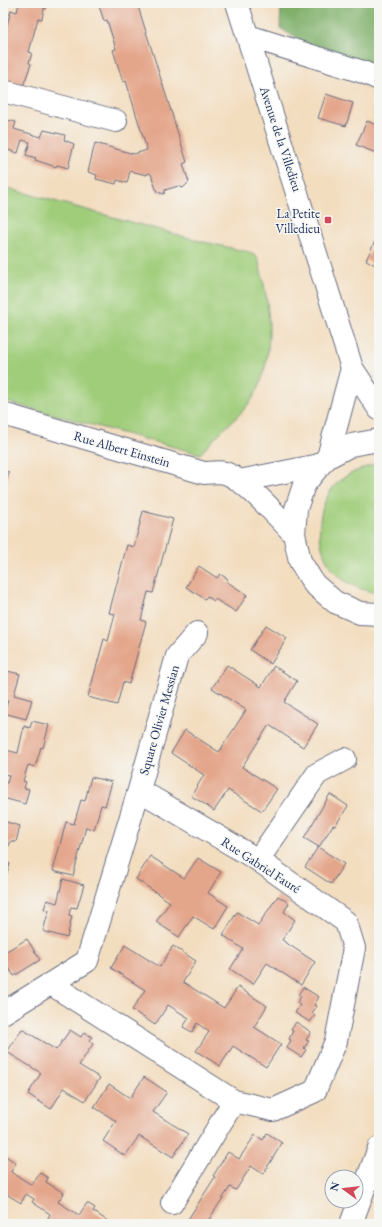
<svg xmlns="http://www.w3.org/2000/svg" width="382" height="1227" font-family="'EB Garamond',serif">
	<rect width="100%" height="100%" fill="#f6f6f2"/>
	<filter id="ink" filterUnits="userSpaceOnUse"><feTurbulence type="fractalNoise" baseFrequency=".025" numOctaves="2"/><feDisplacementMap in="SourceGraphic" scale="8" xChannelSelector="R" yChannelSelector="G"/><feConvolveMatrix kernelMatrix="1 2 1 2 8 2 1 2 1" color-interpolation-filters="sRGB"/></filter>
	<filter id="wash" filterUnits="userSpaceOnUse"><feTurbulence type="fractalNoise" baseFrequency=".012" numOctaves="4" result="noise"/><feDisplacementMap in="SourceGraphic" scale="16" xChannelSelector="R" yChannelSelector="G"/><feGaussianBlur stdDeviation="0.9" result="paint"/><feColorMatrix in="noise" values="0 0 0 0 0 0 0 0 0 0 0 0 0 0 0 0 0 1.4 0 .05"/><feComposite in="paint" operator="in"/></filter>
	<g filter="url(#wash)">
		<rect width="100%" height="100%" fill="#f3ddbf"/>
		<!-- green -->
		<path fill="#a0cd7a" stroke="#5e7e6c" d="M3,187L204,242L249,252L258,258C267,296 273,324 266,363C263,377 259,390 250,402C240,416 226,426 214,439C209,444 205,449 200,454L3,401Z
			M372,465H379V593C366,591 356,588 345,581C314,560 312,512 335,485C345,474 359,470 372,465Z"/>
		<!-- forest -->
		<path fill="#80b06a" stroke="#4e7064" d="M281,3H379V76L312,48L280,28Z"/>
		<g id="blocks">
			<!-- building -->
			<path fill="#e4a68b" d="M19,3H48L46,9L44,8L42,19L38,18L29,52L32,53L29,63L31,64L22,89L3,84V57H4L7,46L3,45V41L11,10L17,12Z
				M98,3H137L187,162L183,164L189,182L183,188L178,186L165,190L164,194L157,192L151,174L148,173L147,175L130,171L127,183L117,180L116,184L96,179L97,175L88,172L95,143L134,154L147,150L126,81L123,82L113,50L116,49L107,20L104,21Z
				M326,94L353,103L346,126L318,118Z
				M3,119L16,122L14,129L41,137L44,130L65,135L64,140L74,144L68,168L57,165L56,167L35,160L36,158L26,155L30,142L22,140L18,153L8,150L7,153L3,152Z
				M367,121L379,126V154L356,145Z
				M379,233V267L366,260Z
				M3,470L9,472L3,490Z
				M143,511L173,519L153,593L148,592L141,620L146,622L129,684L123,682L117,705L88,697L104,639L108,641L115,614L109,613L127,545L134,547Z
				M199,566L217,578L220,574L228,579L226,581L247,595L236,612L215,599L214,601L207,596L205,599L186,587Z
				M266,625L287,638L271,664L250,650Z
				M227,665L261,687L274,666L297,681L284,702L318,724L303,747L269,725L242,767L277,789L262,811L228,790L214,811L203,803L191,796L204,775L171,753L185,730L219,752L246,710L212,688Z
				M3,670L20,674L14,695L32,700L26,719L4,713L8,701L4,700L6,692H3Z
				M32,721L49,725L43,748L41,747L35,767L28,765L23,781L26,782L24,788L29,789L25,804L3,798V782L7,783L9,775L3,774V761L6,750L18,753L24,726L30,728Z
				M91,777L112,782L105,806L101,805L94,830L86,827L73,876L53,871L66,822L74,824L81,800L85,801Z
				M330,794L348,806L335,826L333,825L319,847L304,838Z
				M3,821L20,826L16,842L11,841L9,846H6L3,855Z
				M318,847L344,864L331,884L305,867Z
				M150,856L184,878L198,858L221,872L208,893L228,906L214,929L193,916L179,937L156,922L170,902L136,879Z
				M3,862L10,864L3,885Z
				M63,879L84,885L77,908L71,907L69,915L72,916L67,938L43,931L49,910L44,909L47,900L57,903Z
				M278,896L289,903L284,912L295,920L282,940L315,962L301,985L267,963L253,984L230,969L243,949L223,935L237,912L258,925Z
				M27,939L40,960L14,976L9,968L3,972V953Z
				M125,945L160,967L173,946L196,961L183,982L224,1008L238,987L267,1006L254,1027L281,1044L266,1067L233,1046L220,1066L196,1051L209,1032L197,1023L192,1032L183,1027L189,1018L168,1005L155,1025L132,1010L145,990L111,968Z
				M303,987L319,997L314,1005L317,1006L312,1013L315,1015L310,1022L295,1013L300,1005L297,1003L301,996L298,995Z
				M296,1022L311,1032L306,1040L309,1041L304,1048L306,1050L301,1057L287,1048L291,1040L289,1039L293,1031L291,1030Z
				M22,1029L56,1050L70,1030L81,1037L84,1032L92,1037L89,1041L93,1044L79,1065L100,1078L85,1101L64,1088L51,1109L28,1094L41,1073L7,1052Z
				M144,1077L167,1092L153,1112L188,1134L173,1157L139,1136L125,1156L103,1141L116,1121L94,1107L109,1084L130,1098Z
				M267,1133L282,1143L263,1174L251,1166L236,1190L230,1187L206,1224H192L187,1221L215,1177L213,1176L228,1152L239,1159L255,1135L263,1140Z
				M3,1154L16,1163L11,1172L32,1185L40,1173L48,1178L46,1182L64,1193L58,1202L79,1215L87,1203L95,1208L93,1211L112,1224H53L47,1220L50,1214L32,1202L34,1199L26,1194L21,1203L3,1192Z"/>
		</g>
	</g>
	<g filter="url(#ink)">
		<use href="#blocks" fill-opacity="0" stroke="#676c80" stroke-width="1"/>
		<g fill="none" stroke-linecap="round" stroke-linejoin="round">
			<!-- minor casing -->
			<g stroke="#676c80" stroke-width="24">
				<path id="minor" d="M237,3L352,368L379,409
					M248,36L363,72L379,79
					M3,91L116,121
					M3,414L204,473C210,473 219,471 225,473C245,479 279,518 294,534
					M379,440L351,445L328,457L320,465L304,485L296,509L294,534L300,561L314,584L335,602L360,613L379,614
					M328,457L352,368
					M239,481L320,465
					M139,790L177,656L197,633
					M258,860L317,774L345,759
					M3,1013L87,961L139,790L258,860L346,922L354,948L336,1041L315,1091L273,1110L234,1101L51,984
					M172,1203L234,1101
					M351,1224L379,1148"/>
			</g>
			<!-- minor -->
			<use href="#minor" stroke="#fff" stroke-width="22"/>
		</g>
	</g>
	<!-- markers -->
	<rect fill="#d1495b" stroke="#f6f6f2" stroke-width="1.5" x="324" y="216" width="8" height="8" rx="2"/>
	<g text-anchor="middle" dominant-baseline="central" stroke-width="3" stroke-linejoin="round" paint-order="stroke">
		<!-- street labels -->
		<g font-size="13" fill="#1b2f5e" stroke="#f6f6f2">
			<text transform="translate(281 139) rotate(72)">Avenue de la Villedieu</text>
			<text transform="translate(122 449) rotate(16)">Rue Albert Einstein</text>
			<text transform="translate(159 720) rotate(-74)">Square Olivier Messian</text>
			<text transform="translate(261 865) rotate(33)">Rue Gabriel Fauré</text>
		</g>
		<!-- poi labels -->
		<g font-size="13" fill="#1b2f5e" stroke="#f6f6f2" text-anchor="end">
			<text x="320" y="213">La Petite<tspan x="320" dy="15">Villedieu</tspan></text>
		</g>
	</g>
	<!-- margin -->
	<rect width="382" height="1227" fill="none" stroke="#f6f6f2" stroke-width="16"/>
	<!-- north arrow -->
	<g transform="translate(344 1189) rotate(285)"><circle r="19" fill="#f6f6f2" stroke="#9ea6b7"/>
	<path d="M0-3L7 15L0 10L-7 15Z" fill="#d1495b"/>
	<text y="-6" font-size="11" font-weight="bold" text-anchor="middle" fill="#1b2f5e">N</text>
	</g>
</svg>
